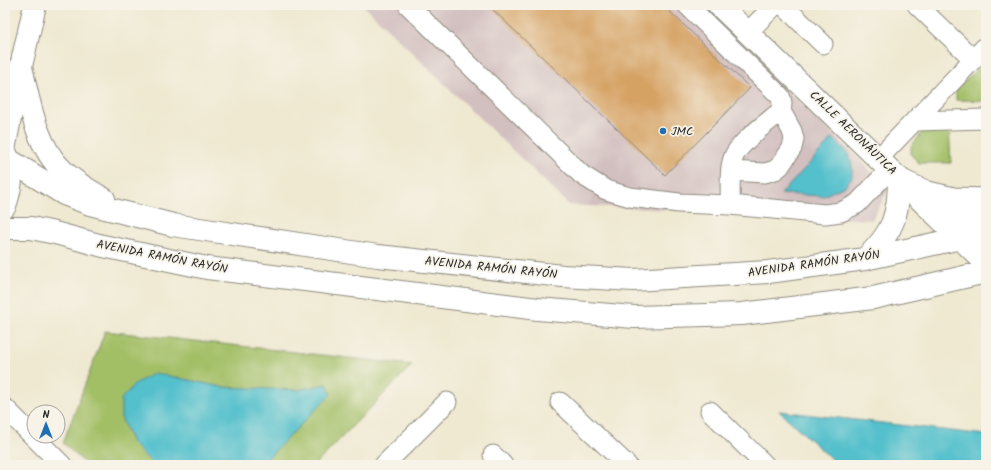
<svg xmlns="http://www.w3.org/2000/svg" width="991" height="470" font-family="Kalam,sans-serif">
	<rect width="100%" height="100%" fill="#f7f3e8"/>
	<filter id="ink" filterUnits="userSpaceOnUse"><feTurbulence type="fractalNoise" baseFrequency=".025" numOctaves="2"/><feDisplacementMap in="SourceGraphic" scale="8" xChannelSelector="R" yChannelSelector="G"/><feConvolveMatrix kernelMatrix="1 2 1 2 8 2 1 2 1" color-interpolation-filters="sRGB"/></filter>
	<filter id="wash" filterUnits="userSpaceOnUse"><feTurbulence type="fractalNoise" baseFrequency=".012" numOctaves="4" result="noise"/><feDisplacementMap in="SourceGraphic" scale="16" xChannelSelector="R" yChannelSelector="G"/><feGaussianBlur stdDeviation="0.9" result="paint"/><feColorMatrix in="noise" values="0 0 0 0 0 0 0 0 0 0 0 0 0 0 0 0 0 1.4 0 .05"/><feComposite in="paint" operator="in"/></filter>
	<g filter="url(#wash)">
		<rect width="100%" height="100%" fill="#efe9d1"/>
		<!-- industrial -->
		<path fill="#d2bfc0" d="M363,5H698L865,164L887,192L872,220L569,205Z"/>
		<!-- green -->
		<path fill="#a3bf66" stroke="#677548" d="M986,60V101L956,100V90Z
			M928,125H949L951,163H919L911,155V146Z
			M105,331L412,365L315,465H87L63,443Z"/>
		<!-- water -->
		<path fill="#53c0cc" stroke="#3f767c" d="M833,138L849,154L852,166V177L845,186L823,196L781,194Z
			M155,373L222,387L297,390L327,384L331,394L261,465H154L132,443L121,417V399L136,383Z
			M779,411L986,435V465H838Z"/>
		<g id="blocks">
			<!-- building -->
			<path fill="#d5a263" d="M488,5H663L750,88L665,175Z"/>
		</g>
	</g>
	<g filter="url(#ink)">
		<use href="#blocks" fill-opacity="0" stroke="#8d8a7e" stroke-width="1"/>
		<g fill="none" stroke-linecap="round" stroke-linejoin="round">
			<!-- minor casing -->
			<g stroke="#8d8a7e" stroke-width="21">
				<path id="minor" d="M408,5L582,175L606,190L630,197L679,203L730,205L825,214L841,212L857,204L890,169
					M687,5L780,96C783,102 782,105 781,111C768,122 741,141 734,156C728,169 731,191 730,205
					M783,5L823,44
					M917,5L973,59
					M748,32L775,5
					M915,121L986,119
					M879,158L986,46
					M731,171L765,173L775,170L780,166L792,148L794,139L792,131L781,111
					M904,180L928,191L954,197L986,198
					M560,402L627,465
					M5,408L62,465
					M710,411L765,465
					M493,455L503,465
					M384,465L447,402"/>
			</g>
			<!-- major casing -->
			<g stroke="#8d8a7e" stroke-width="24">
				<path id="major" d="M719,5L986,263
					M21,67C29,101 36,146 63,171C75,182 90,191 104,199
					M5,145L14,97L35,5
					M5,151C14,171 12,185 5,206
					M9,160L64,194L90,204L173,225L378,256L563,276L633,280L768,272L865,259L961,238L986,232
					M935,213L986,218
					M5,228H31L55,233L103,246L207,268L538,309L634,317L742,314L873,298L986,272
					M865,259C893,233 899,215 899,178"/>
			</g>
			<!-- minor -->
			<use href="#minor" stroke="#fff" stroke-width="19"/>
			<!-- major -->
			<use href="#major" stroke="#fff" stroke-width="22"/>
		</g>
	</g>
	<!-- markers -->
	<circle fill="#1f6fb2" stroke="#f7f3e8" stroke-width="1.5" cx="663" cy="131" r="4"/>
	<g text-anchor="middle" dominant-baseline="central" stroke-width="3.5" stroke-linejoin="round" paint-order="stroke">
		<!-- poi labels -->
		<g font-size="12" fill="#2b2b2b" stroke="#f7f3e8" text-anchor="start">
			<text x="671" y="131">JMC</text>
		</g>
		<!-- street labels -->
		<g font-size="12" fill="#2b2b2b" stroke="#f7f3e8">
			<text transform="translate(853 133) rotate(44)">CALLE AERONÁUTICA</text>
			<text transform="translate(162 257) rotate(11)">AVENIDA RAMÓN RAYÓN</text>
			<text transform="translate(814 264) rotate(-8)">AVENIDA RAMÓN RAYÓN</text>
			<text transform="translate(491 268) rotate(6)">AVENIDA RAMÓN RAYÓN</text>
		</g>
	</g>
	<!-- margin -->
	<rect width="991" height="470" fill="none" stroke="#f7f3e8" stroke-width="20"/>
	<!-- north arrow -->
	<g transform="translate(46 424)"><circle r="19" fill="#f7f3e8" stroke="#a5a39c"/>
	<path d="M0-3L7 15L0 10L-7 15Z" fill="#1f6fb2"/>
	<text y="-6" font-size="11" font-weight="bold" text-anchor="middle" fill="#2b2b2b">N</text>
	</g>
</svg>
